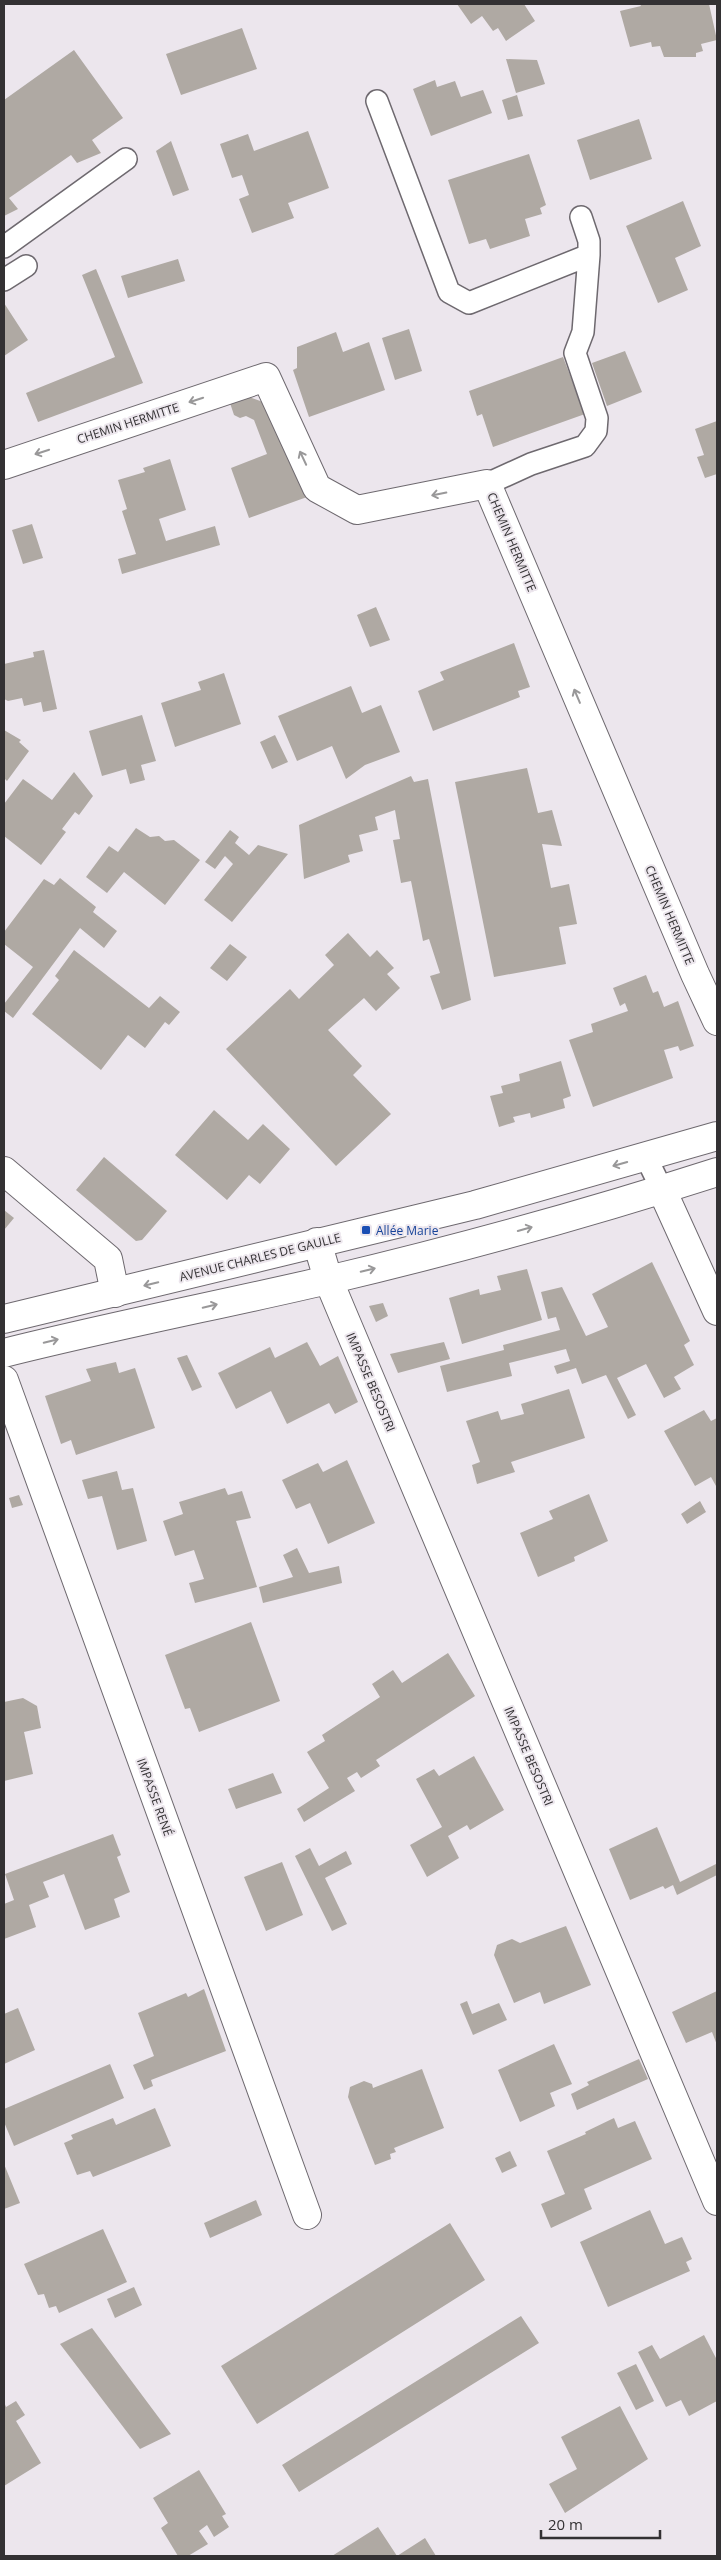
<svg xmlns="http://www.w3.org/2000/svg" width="721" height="2560" font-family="'Open Sans',sans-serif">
	<rect width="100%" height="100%" fill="#ece6ed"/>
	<!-- building -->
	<path fill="#afa9a3" d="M457,4H524L535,21L506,41L498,28L493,31L482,16L471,24Z
		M640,4H709L717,40L701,44L703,51L696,53V57H664L660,46L652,47L651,42L630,47L620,11L641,6Z
		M242,28L257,69L181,95L166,54Z
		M74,50L123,118L92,140L101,153L77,163L71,155L9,198L18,209L4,216V100Z
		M506,59L537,60L545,84L516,93Z
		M435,80L437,87L455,81L461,97L483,90L492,113L431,136L413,89Z
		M517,95L523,116L508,120L502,100Z
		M639,119L652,159L590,180L577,140Z
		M308,131L329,188L288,203L294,218L252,233L239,199L249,195L242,175L232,178L220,144L248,134L254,151Z
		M171,141L189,190L173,196L156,151Z
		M529,154L546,205L540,208L542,214L525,219L530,236L490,249L486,239L469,244L448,180Z
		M683,201L701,246L675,258L688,290L658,303L626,226Z
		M178,259L185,281L128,298L121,276Z
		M96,269L143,383L38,422L26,393L115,357L82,275Z
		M4,303L28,340L4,356Z
		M409,329L422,371L395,380L382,338Z
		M336,332L343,352L369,342L385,390L309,417L293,370L297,368V347Z
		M625,351L642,392L607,406L592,363Z
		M563,357L585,414L493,447L482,414L477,416L469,391Z
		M249,397L263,402L269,409L307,497L249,518L231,468L267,454L254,420L246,416L240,418L234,415L230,403Z
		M717,421V474L705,478L697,457L704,455L695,429Z
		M170,459L186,510L159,519L166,541L215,526L220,545L122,574L118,559L136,554L122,511L127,509L118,480L145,472L143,468Z
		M32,524L43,558L23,564L12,530Z
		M376,607L390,640L370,647L357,615Z
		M514,643L530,687L518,691L520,697L433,731L418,691L444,680L440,672Z
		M44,650L57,709L43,712L41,702L24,706L22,698L8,701L4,699V664L34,657L33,652Z
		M224,673L241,724L175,747L161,703L201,690L198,682Z
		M351,686L362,713L381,705L400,752L365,765L346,779L332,746L297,761L278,716Z
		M142,715L156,761L141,765L145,780L130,784L126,769L102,776L89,731Z
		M4,730L21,740L19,742L29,751L7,781L4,778Z
		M275,735L288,762L272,769L260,742Z
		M527,768L538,813L552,810L562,846L542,844L551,888L569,884L577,924L559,927L566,964L494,977L455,782Z
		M74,772L93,796L79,815L75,812L62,829L66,832L41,865L4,836V804L23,779L52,800Z
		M411,776L414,782L428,779L471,1000L442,1010L430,976L440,973L429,939L423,941L411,881L401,883L393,840L400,839L395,810L375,817L378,830L359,835L363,851L348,855L350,862L304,879L299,825Z
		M136,828L150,837L159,836L165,841L174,840L200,860L165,905L124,872L107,893L86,877L109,846L118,852Z
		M230,830L239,837L235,843L249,855L258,845L288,854L232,922L204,900L233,864L225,856L215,869L205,862Z
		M60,878L96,907L93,912L117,931L104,948L80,928L13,1018L4,1011V1004L33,967L4,944V932L44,879L54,885Z
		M348,933L370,957L377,950L394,968L387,974L400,988L376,1011L364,998L328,1030L362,1066L353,1075L391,1114L336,1166L226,1049L290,989L299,999L334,965L325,955Z
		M230,944L247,957L227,981L210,968Z
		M74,950L149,1008L160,996L180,1012L169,1025L165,1022L145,1048L128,1035L101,1070L32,1014L59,980L55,976Z
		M646,975L653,993L658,991L664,1007L678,1001L694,1046L680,1051L678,1046L664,1050L673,1078L593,1107L569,1040L593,1032L591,1024L628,1011L625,1003L620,1006L613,988Z
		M561,1061L571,1096L563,1099L565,1108L531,1118L530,1113L513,1117L515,1122L499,1127L490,1096L503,1093L501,1086L520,1081L519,1074Z
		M214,1110L248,1140L263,1124L290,1149L260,1184L249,1175L227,1200L175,1155Z
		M104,1157L167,1211L142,1240L136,1241L76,1190Z
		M4,1210L14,1218L4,1230Z
		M652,1262L690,1341L684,1345L694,1365L674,1377L681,1389L664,1398L646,1364L617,1378L636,1415L628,1419L606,1375L582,1384L576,1368L557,1374L554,1366L570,1361L566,1349L509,1363L512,1376L447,1392L440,1366L504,1350L503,1345L560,1330L556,1317L548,1319L541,1292L562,1287L586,1336L608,1327L592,1294Z
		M527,1269L542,1320L462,1344L449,1298L479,1289L480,1295L501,1290L497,1276Z
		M383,1303L388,1316L376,1322L369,1306Z
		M307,1342L320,1366L338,1356L358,1402L335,1414L329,1403L287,1424L271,1391L236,1409L218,1373L270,1347L275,1358Z
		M444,1342L450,1359L398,1373L390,1354Z
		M187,1355L202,1387L192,1391L177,1358Z
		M116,1362L119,1373L135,1368L155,1428L76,1455L71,1440L61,1444L45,1396L91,1381L86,1369Z
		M569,1389L585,1438L511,1462L515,1472L477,1484L472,1465L480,1462L466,1421L498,1411L501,1420L524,1414L521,1404Z
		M704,1410L711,1421L717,1418L716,1486L711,1477L695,1486L664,1431Z
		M347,1460L375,1523L328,1544L310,1503L296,1509L282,1480L318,1463L323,1472Z
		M117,1471L122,1490L133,1488L147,1541L117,1550L102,1496L88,1499L82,1480Z
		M225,1488L228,1495L242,1491L251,1518L236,1521L257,1587L195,1603L189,1583L204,1579L194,1550L175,1556L163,1521L183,1514L179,1502Z
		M589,1494L608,1541L574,1557L575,1561L538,1577L520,1533L553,1519L549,1511Z
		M19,1495L23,1505L12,1508L9,1498Z
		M700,1501L706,1512L687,1524L681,1514Z
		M297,1548L309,1573L339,1566L342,1583L263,1603L259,1587L293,1577L283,1555Z
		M251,1622L280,1701L199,1732L190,1708L185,1709L165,1655Z
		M448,1653L475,1696L376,1760L380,1766L361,1778L357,1772L347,1778L355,1791L304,1822L297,1809L329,1788L307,1752L325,1741L322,1735L380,1697L372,1684L393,1670L402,1683Z
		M23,1698L37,1706L41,1728L24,1732L33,1774L4,1781V1702Z
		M474,1756L504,1810L470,1830L467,1825L448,1836L459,1858L427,1877L410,1845L442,1827L416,1779L434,1769L439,1776Z
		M273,1773L282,1793L236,1809L228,1789Z
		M657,1827L680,1882L716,1864L717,1875L677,1895L673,1885L665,1889L663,1886L630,1900L609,1849Z
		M113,1834L121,1855L117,1857L130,1892L114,1899L120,1917L85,1930L64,1874L43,1882L49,1897L29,1905L36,1927L4,1939V1904L14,1900L5,1874Z
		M310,1848L319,1866L346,1851L352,1864L325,1878L347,1924L332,1931L295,1856Z
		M282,1862L303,1915L266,1931L244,1877Z
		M566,1926L591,1985L544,2004L540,1992L514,2003L494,1955L497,1945L512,1939L520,1943Z
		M204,1989L226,2051L151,2080L153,2086L144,2090L133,2065L154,2056L138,2013L186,1993L188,1997Z
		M717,1991V2045L712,2032L686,2043L672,2012Z
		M467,2001L472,2014L499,2003L507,2020L473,2035L460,2004Z
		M18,2008L35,2050L4,2064V2014Z
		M554,2044L572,2084L550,2093L555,2106L520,2122L498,2070Z
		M639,2059L648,2079L577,2110L571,2094L589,2085L587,2082Z
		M110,2064L124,2098L14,2146L4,2122V2109Z
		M422,2069L444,2128L394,2148L396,2152L390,2154L391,2159L375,2165L348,2097L350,2087L364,2081L372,2084L373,2088Z
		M155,2108L171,2146L93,2177L90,2171L77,2175L64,2143L73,2139L71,2135L113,2118L116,2125Z
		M614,2118L618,2128L635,2121L652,2159L584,2189L592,2209L551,2228L541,2204L565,2194L547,2151L586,2134L585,2132Z
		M510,2151L517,2166L502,2173L495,2158Z
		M4,2164L20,2203L4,2209Z
		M256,2200L262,2215L210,2238L204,2223Z
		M650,2210L665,2244L682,2237L692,2259L686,2262L690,2271L608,2307L580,2242Z
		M450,2223L485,2280L257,2424L221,2366Z
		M103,2229L127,2282L59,2313L56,2306L49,2308L44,2294L38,2295L24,2264Z
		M134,2287L142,2305L115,2318L107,2299Z
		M521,2316L539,2343L299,2492L282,2465Z
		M92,2328L171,2434L140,2449L60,2344Z
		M704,2335L717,2360V2401L689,2416L681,2400L666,2407L638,2352L652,2345L660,2359Z
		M636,2364L654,2401L636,2410L617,2373Z
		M16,2401L25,2415L16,2421L41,2463L4,2486V2402L6,2407Z
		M620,2406L648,2459L565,2513L549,2484L577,2469L561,2437Z
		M199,2470L226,2514L222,2516L229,2527L214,2537L207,2525L199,2531L208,2544L188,2556H178L161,2528L168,2523L153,2498Z
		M378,2527L397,2556L425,2538L436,2556H332Z"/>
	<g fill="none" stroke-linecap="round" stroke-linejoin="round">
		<!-- lane casing -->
		<g stroke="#6e696f" stroke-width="24">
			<path id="lane" d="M377,101L449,292L469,303L589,255
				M4,247L126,159
				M4,280L26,266
				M487,484L531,464L585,446L596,431L597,418L575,353L583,332L589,255V241L581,217
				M646,1157L662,1190"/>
		</g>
		<!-- street casing -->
		<g stroke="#6e696f" stroke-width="30">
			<path id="street" d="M4,465L266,377L317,488L357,510L487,484L695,974L717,1021
				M4,1171L108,1259L115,1293
				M662,1190L717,1311
				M317,1242L328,1279L341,1310L717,2201
				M4,1380L307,2215"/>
		</g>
		<!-- secondary casing -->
		<g stroke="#6e696f" stroke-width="30">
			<path id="secondary" d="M4,1319L475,1205L717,1136
				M4,1353C111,1326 220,1305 328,1280C459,1249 589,1213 717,1172"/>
		</g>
		<!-- lane -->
		<use href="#lane" stroke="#fff" stroke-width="21"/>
		<!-- street -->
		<use href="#street" stroke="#fff" stroke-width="28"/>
		<!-- secondary -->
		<use href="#secondary" stroke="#fff" stroke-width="28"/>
	</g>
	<!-- one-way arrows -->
	<defs><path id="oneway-shaft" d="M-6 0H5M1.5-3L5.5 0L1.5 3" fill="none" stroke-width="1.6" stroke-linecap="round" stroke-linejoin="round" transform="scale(1.25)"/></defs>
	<g stroke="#999899">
		<use href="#oneway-shaft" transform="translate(196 400) rotate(162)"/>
		<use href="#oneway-shaft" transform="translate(42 452) rotate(162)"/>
		<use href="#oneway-shaft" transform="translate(303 458) rotate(-115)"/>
		<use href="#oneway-shaft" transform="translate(439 494) rotate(169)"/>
		<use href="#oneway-shaft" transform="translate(577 696) rotate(-113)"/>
		<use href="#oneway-shaft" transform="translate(620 1164) rotate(164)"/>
		<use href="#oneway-shaft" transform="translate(525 1229) rotate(-16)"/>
		<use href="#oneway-shaft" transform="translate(368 1270) rotate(-14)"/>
		<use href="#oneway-shaft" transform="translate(151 1284) rotate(166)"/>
		<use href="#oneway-shaft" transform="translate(210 1306) rotate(-13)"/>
		<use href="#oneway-shaft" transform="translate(51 1341) rotate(-14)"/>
	</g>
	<!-- markers -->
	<rect fill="#1a4fb4" stroke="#ece6ed" stroke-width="2" x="361" y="1225" width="10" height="10" rx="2.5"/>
	<g text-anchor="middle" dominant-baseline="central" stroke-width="4" stroke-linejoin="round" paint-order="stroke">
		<!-- street labels -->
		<g font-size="12" fill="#333133" stroke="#ece6ed">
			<text transform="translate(128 423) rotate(-18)">CHEMIN HERMITTE</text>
			<text transform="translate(512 542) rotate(67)">CHEMIN HERMITTE</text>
			<text transform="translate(670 915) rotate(67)">CHEMIN HERMITTE</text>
			<text transform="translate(260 1257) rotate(-14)">AVENUE CHARLES DE GAULLE</text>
			<text transform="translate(371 1382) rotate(67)">IMPASSE BESOSTRI</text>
			<text transform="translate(529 1756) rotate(67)">IMPASSE BESOSTRI</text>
			<text transform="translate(155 1797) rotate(70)">IMPASSE RENÉ</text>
		</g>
		<!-- transit labels -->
		<g font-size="12" fill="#164399" stroke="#ece6ed" text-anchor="start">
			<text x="376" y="1230">Allée Marie</text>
		</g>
	</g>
	<!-- border -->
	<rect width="721" height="2560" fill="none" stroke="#333133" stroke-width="10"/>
	<!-- scale -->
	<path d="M541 2530v8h119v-8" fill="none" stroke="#333133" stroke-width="2.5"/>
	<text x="548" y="2530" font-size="15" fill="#333133" stroke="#ece6ed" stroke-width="4" paint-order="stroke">20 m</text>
</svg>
